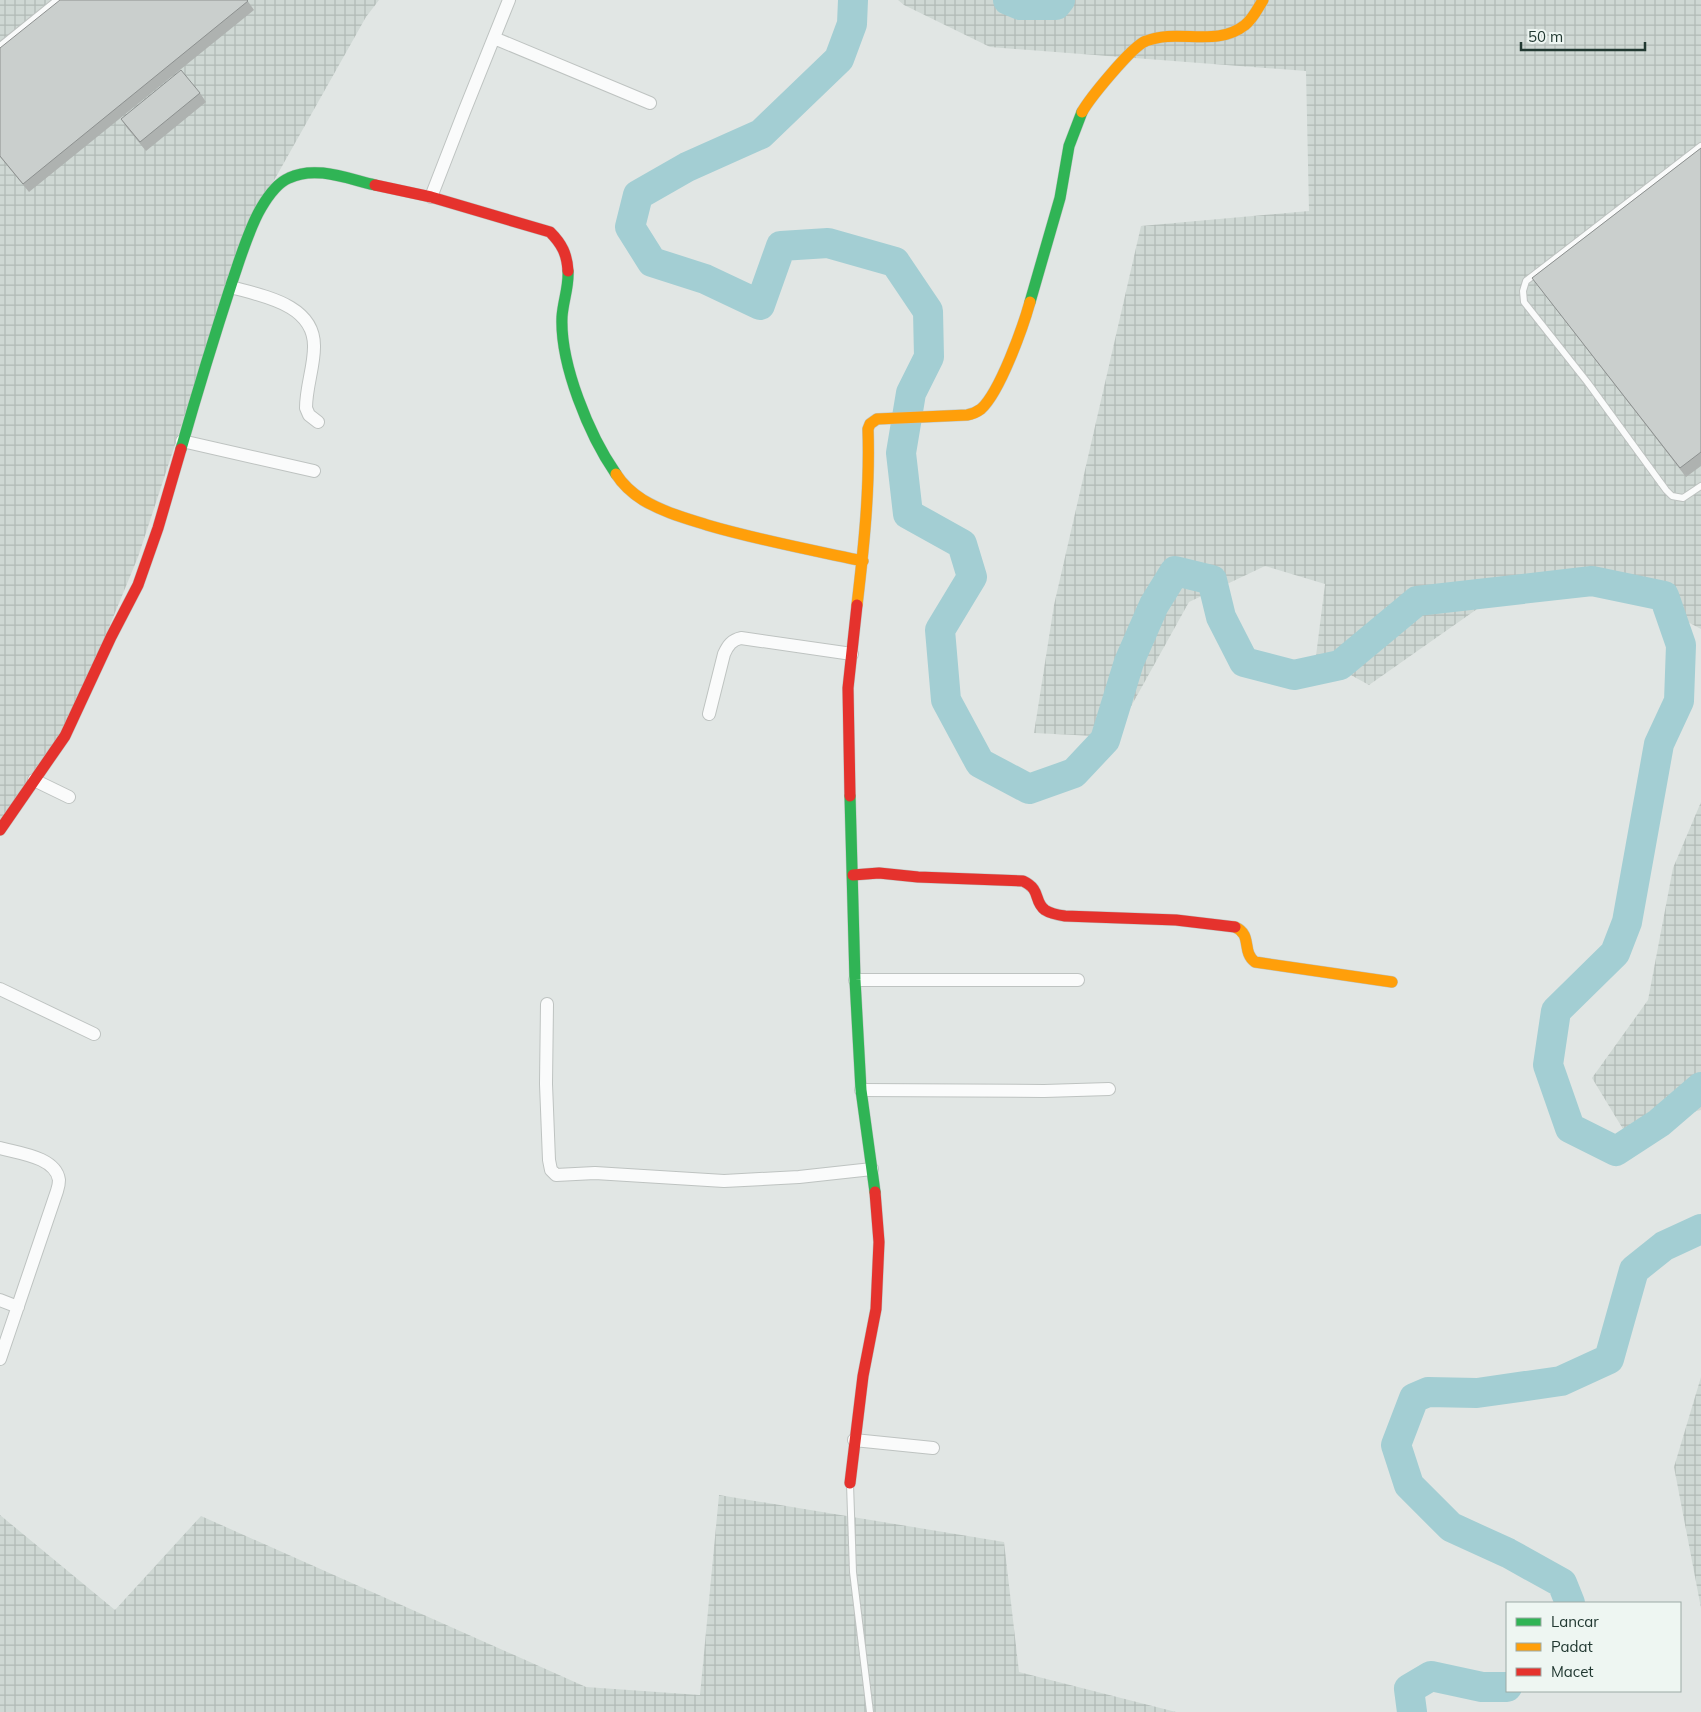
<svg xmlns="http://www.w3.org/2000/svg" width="1701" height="1712" font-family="Mulish,sans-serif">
	<defs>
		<pattern id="industrial-grid" width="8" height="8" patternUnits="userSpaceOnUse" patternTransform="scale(1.25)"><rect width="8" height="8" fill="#cfd8d4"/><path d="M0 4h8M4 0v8" fill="none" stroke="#b1bab6"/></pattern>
	</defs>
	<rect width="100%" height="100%" fill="#e1e6e4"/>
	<!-- industrial -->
	<path fill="url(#industrial-grid)" d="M0,0H379L366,17L245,232L138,557L56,756L0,830Z
		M898,0H1701V629L1633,593L1490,600L1369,685L1316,656L1325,584L1265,566L1189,602L1114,737L1034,733L1054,605L1141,226L1309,211L1306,71L990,47L904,5Z
		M1701,802V1110L1623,1129L1592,1078L1648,1000L1673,868Z
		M1701,1377V1608L1674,1467Z
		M719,1495L1004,1542L1019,1672L1176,1712H0V1515L115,1610L201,1516L586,1687L700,1695Z"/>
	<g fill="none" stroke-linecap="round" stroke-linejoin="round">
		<!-- river -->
		<path stroke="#a3ced3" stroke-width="30" d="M853,0L852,24L839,59L761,134L687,167L638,195L630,227L652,262L705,279L760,305L781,246L828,243L895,262L928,311L929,357L911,393L901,453L908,514L962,544L972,577L940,630L946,700L980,763L1029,789L1074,773L1105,740L1129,662L1154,605L1175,571L1212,580L1221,617L1244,662L1294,675L1340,665L1417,601L1592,581L1664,596L1681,645L1679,701L1659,744L1627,922L1615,953L1556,1011L1548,1065L1570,1128L1616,1151L1659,1123L1701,1087
			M1008,0L1020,5H1056L1060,0
			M1570,1603L1562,1583L1508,1553L1451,1527L1409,1485L1396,1445L1414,1398L1428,1392L1477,1393L1561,1381L1609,1359L1634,1270L1664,1246L1701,1229
			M1412,1712L1409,1689L1431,1676L1482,1687H1507"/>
		<!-- lane casing -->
		<g stroke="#bec3c1" stroke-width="8">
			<path id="lane" d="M0,46L57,0
				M1701,146L1526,281L1523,291L1524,302L1588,383L1666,490L1672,496L1683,498L1701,486
				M850,1484L853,1572L870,1712"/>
		</g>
		<!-- street casing -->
		<g stroke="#bec3c1" stroke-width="14">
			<path id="street" d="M494,38L650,103
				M431,197L464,112L509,0
				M231,287C262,296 315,304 314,347C314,367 306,387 306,408L309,415L318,422
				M182,441L314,471
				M709,714L724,654C728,645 732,640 741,638L852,654
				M34,780L69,797
				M855,980H1078
				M0,989L94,1034
				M547,1004L546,1084L549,1160L551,1170L556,1175L595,1173L724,1181L799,1177L872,1169
				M861,1090L1044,1091L1109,1089
				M0,1148C18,1153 56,1157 59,1180C59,1183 58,1188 57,1191L0,1359
				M0,1300L18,1307
				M854,1440L933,1448"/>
		</g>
		<!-- fast casing -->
		<g stroke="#bdc4c1" stroke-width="12">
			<path id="fast" d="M568,271C569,287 563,301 562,317C560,364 589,435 616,474
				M1030,302L1060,198L1069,146L1082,112
				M181,449C197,393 214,337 232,282C240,259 249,228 261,208C268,196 277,183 289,178C316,165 348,179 375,185
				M850,796L855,980L861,1090L875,1192"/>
		</g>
		<!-- slow casing -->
		<g stroke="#bdc4c1" stroke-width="12">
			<path id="slow" d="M1082,112C1090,98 1132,46 1146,41C1178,28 1216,48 1245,25C1253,19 1258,8 1263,0
				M616,474C623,485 632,493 643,500C663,512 685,518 707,525C758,540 811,550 863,561
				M857,605C864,546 870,488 868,429L870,424L877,419L967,415C973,414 977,412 981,409C1000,392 1023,327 1030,302
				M1235,927C1253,935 1241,951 1255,962L1392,982"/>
		</g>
		<!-- jam casing -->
		<g stroke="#bdc4c1" stroke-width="12">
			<path id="jam" d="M375,185L431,197L550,232C562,244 567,254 568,271
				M850,796L848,688L857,605
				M0,830L65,736L111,637L138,585L158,528L181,449
				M853,875L879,873L918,877L1023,881C1042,890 1033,901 1045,910C1051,914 1058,915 1065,916L1176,920L1235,927
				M850,1483L863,1376L876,1309L879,1242L875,1192"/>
		</g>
		<!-- lane -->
		<use href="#lane" stroke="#fafbfb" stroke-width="6"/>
		<!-- street -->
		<use href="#street" stroke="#fafbfb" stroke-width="12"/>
		<!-- fast -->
		<use href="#fast" stroke="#30b455" stroke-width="11"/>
		<!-- slow -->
		<use href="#slow" stroke="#ff9f0a" stroke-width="11"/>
		<!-- jam -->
		<use href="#jam" stroke="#e5322d" stroke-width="11"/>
	</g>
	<!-- wall -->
	<path fill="#aeb2b0" d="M247,0L254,10L29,192L0,157V48Z
		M200,93L206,102L146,151L127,128L121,119Z
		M1701,148V466L1686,477L1532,278Z"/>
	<!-- building -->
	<path fill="#cacfcd" stroke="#8d9190" d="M60,0H247L248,1L23,184L0,156V48Z
		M181,70L200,93L140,142L121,119Z
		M1701,148V452L1680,468L1532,278Z"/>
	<!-- legend -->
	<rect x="1506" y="1602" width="175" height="90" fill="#eef6f2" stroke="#9caaa5"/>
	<rect x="1516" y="1618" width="25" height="8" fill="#30b455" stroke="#9caaa5"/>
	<text x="1551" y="1627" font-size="15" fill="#213831">Lancar</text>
	<rect x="1516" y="1643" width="25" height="8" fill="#ff9f0a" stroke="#9caaa5"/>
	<text x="1551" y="1652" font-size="15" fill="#213831">Padat</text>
	<rect x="1516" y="1668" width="25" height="8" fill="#e5322d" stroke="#9caaa5"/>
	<text x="1551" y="1677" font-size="15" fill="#213831">Macet</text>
	<!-- scale -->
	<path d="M1521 42v8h124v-8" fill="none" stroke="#213831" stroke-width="2.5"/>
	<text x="1528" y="42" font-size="15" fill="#213831" stroke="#eef6f2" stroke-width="4" paint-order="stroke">50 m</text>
</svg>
